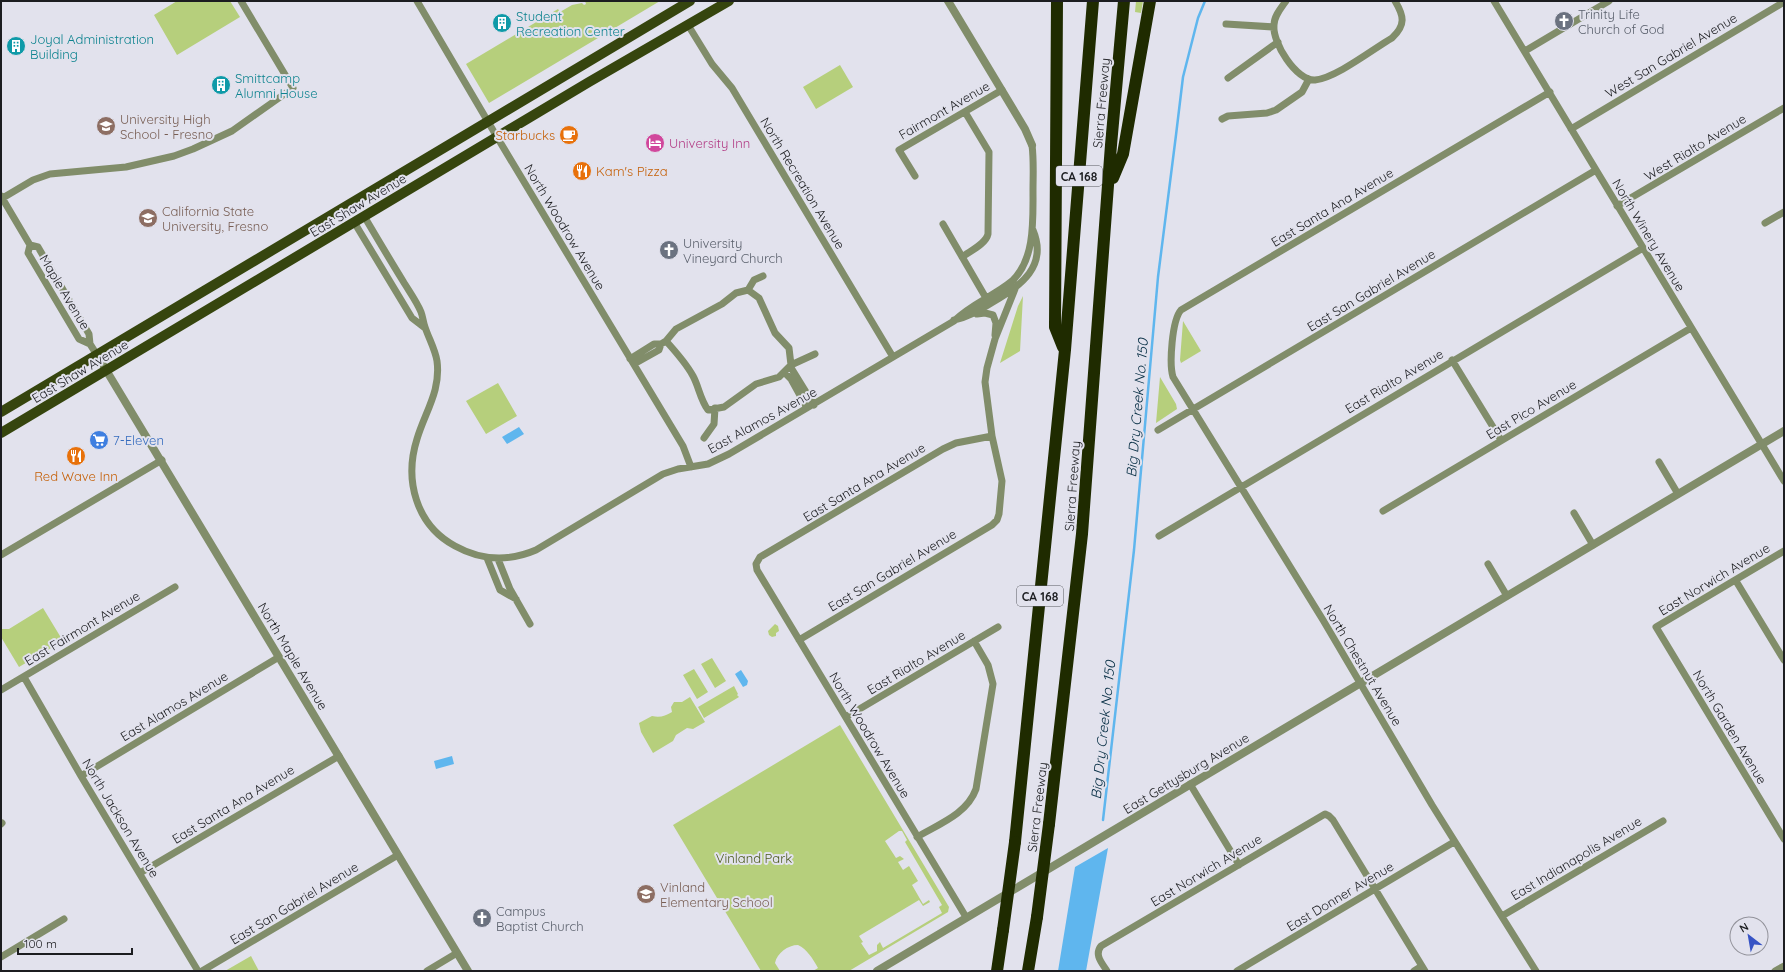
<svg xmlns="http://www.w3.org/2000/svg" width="1785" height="972" font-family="Quicksand,sans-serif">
	<rect width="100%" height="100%" fill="#e2e2ed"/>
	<!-- green -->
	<path fill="#b6cf7c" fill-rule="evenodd" d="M177,1H230L240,17L177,55L154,15Z
		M585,1H660L489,103L466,64L558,9L560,12L572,5L582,3L584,5L586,4Z
		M1136,1H1143L1141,13L1135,12Z
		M840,65L853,87L816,109L803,87Z
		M1023,296L1020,351L1000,363L1018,306Z
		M1183,321L1201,351L1181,363L1180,360Z
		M1160,377L1176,404L1177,409L1156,423Z
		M498,383L517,416L486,434L466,401Z
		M43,608L63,641L19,667L1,637V629H9Z
		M775,624L778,626L779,631L776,633V636L772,637L769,635L768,631Z
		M712,658L726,681L715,688L701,664Z
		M694,669L708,692L697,699L683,675Z
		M734,686L738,694L737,695L739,697L704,718L698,707Z
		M690,697L705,722L693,729L687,728L676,735L673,741L653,753L641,732L639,723L652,716C660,718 665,716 672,712L671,707L674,702H682Z
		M840,725L949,907L948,912L849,971H813L818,968C813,959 807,949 798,945C788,945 777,953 775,963L780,971H761L673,825ZM899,831H902L907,840L905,842L942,905L939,907L942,913L883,948L880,942L877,945V951L869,955L861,943L863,942L859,936L919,900L923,906L930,902L929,900L923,904L912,885L918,881L909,866L903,870L898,862L904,859L900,856L896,858L885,841Z
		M251,956L259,971H225Z"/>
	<!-- water -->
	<path fill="#5fb6ee" d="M519,427L524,434L507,444L502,437Z
		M741,670L748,681L747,685L743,687L735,674Z
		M452,756L454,764L436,769L434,761Z
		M1108,848L1086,971H1058L1075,867Z"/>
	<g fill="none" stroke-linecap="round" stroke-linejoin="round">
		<!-- stream -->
		<path stroke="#5fb6ee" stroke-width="2.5" d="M1103,820L1134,550L1158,277L1176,135L1183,77L1198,18L1205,1"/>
		<!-- minor -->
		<path stroke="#818d6a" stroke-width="7" d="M417,1L497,137L683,446L691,467
			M1286,1C1281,8 1274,16 1274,25C1272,42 1296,81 1315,80C1336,78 1373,49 1392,38C1406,25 1404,16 1395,1
			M1494,1L1784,481
			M1226,24L1274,27
			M688,25L712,64L732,88L893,357
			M1525,51L1609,1
			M1228,78L1278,42
			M1222,119L1228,116L1267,113L1276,110L1302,92L1309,79
			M1571,129L1784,2
			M915,176L899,150L1002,90
			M1,196L30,245L28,253L79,339L90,344L97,355
			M1,199L33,180L50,174L126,167L174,156L193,149L232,131L293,88L241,1
			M1617,206L1784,108
			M364,216C377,238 390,260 403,281C409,291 417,302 421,312C423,317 423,322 425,327C429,339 435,349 437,361C441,391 425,412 417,439C404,480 416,525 455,546C482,561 508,562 536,550L663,474L678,469L708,464L729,454L954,321C971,304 994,296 1012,281C1035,260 1033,220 1033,191C1033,176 1034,161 1032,145
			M354,222L412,318L425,328
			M1765,223L1784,212
			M943,224L986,298
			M30,245L38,247L89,334L90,344
			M962,257C970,251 986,244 988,234L989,152L965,112
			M748,290L754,280L763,276
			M977,314L985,313L993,315L996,323L995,335
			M954,320C969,317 980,310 993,302C1021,286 1048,266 1033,230
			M661,344L666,341L676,329L722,304L736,293L748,290L759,298L775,333L789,348L791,365L779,377L756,384L724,407L708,410C700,399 699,387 693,376C686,363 676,352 666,341
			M630,359L654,344H661L659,350L634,364
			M1452,360L1501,440
			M791,365L815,354
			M790,366L814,405
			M784,372L791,379L807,408
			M1158,430L1596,170
			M704,438L714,424L715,408
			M1659,462L1678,494
			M1383,511L1691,328
			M1574,513L1593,545
			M1159,536L1643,248
			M1784,551L1656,627L1784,839
			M1,555L162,460
			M487,558L500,590L516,599
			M498,559L510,589L530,624
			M1488,564L1507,596
			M1736,581L1784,660
			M799,640L992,525L997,520L999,514L1002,481L992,436L985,382L987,368L995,339L1015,289
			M24,677L81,776L198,971
			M1,690L175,587
			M846,717L998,627
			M81,776L279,657
			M1190,784L1239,865
			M1,824L2,823
			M917,837C939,824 967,814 976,789L993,684L988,665L974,641
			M140,873L339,756
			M1502,916L1663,821
			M966,917L757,570L756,564L760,557L943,449L956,443L992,436
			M1,957L64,919
			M202,971L398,855
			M427,971L457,953
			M1107,971C1102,963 1094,955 1101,946L1325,814L1329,816L1333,820L1425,971
			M1237,971L1454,842
			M1414,971L1422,966
			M1536,971L1432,805L1323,620L1173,377C1169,364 1172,320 1181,310L1550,92
			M1775,971L1784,966"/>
		<!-- tertiary -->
		<path stroke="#818d6a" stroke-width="8" d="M948,1L1025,129L1032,145
			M97,355L468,971
			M877,971L1784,431"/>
		<!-- primary -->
		<path stroke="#36450e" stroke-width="10" d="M1,412L690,1
			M1,433L589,82L729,1"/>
		<!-- motorway -->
		<path stroke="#1f2b00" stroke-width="12" d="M1057,1L1055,327L1063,347
			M1113,178L1123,154L1150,1
			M1049,824L1082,534L1111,145L1124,1
			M1015,842L1065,350L1093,1
			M997,971L1003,930
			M1028,971L1037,917"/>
		<!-- motorway-bridge -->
		<path stroke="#1f2b00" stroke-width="12" d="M1037,917L1049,824
			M1003,930L1015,842"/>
	</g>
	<!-- icons -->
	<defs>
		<g id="church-disc" transform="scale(1)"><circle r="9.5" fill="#6b7280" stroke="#e2e2ed"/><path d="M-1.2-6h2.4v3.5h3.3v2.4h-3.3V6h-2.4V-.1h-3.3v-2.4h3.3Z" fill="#fff"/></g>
		<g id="building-disc" transform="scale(1)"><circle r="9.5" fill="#0f9aa8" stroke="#e2e2ed"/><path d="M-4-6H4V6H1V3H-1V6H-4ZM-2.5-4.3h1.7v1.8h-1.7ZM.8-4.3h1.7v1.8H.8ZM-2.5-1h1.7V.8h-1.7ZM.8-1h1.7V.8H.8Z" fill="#fff"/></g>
		<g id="school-disc" transform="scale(1)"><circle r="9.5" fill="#8d6e63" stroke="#e2e2ed"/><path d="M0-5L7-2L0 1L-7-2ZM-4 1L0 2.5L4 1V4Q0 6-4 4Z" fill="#fff"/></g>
		<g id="cafe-disc" transform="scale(1)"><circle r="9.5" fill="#e8710a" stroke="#e2e2ed"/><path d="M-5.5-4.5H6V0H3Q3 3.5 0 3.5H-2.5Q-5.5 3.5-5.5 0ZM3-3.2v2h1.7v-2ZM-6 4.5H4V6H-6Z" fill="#fff"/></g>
		<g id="hotel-disc" transform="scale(1)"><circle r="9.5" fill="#d1479c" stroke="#e2e2ed"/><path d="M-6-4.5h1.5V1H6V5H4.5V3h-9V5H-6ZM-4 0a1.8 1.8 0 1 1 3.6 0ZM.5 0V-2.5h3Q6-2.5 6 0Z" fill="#fff"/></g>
		<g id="restaurant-disc" transform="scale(1)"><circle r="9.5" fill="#e8710a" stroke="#e2e2ed"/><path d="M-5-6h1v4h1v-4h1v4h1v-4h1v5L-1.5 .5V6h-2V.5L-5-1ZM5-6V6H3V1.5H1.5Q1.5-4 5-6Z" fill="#fff"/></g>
		<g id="university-disc" transform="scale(1)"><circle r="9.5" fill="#8d6e63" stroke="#e2e2ed"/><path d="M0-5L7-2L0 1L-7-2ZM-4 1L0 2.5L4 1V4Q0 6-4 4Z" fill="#fff"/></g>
		<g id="supermarket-disc" transform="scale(1)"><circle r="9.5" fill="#3f7fe0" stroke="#e2e2ed"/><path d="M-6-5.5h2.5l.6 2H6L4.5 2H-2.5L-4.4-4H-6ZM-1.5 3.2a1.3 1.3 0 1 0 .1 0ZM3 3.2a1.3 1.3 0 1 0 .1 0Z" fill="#fff"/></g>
	</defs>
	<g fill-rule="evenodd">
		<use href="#church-disc" x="1564" y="21"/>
		<use href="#building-disc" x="502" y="23"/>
		<use href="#building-disc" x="16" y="46"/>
		<use href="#building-disc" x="221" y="85"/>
		<use href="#school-disc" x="106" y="126"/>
		<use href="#cafe-disc" x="569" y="135"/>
		<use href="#hotel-disc" x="655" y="143"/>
		<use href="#restaurant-disc" x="582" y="171"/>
		<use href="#university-disc" x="148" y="218"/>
		<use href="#church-disc" x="669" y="250"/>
		<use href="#supermarket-disc" x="99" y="440"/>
		<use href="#restaurant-disc" x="76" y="456"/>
		<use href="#school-disc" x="646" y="894"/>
		<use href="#church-disc" x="482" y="918"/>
	</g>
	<g text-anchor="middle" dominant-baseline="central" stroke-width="4" stroke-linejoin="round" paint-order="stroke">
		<!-- shield labels -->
		<g fill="#e2e2ed" stroke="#57585e" stroke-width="1">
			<rect x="1056" y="166" width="46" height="20" rx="3"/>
			<rect x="1017" y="586" width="46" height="20" rx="3"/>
		</g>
		<g font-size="12" font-weight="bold" fill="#1c1d20">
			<text x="1079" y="176">CA 168</text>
			<text x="1040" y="596">CA 168</text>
		</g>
		<!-- worship labels -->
		<g font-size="13" fill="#5b616d" stroke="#e2e2ed" text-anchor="start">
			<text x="1578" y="14">Trinity Life<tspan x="1578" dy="15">Church of God</tspan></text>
			<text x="683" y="243">University<tspan x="683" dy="15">Vineyard Church</tspan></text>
			<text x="496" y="911">Campus<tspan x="496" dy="15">Baptist Church</tspan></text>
		</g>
		<!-- culture labels -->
		<g font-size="13" fill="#0d838f" stroke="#e2e2ed" text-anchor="start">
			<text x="516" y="16">Student<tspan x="516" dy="15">Recreation Center</tspan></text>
			<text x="30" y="39">Joyal Administration<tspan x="30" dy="15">Building</tspan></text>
			<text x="235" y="78">Smittcamp<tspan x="235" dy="15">Alumni House</tspan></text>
		</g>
		<!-- street labels -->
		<g font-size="13" fill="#1c1d20" stroke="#e2e2ed">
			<text transform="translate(1671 55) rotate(-31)">West San Gabriel Avenue</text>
			<text transform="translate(1101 103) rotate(-85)">Sierra Freeway</text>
			<text transform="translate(944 110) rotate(-30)">Fairmont Avenue</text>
			<text transform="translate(1695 147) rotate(-31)">West Rialto Avenue</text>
			<text transform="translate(803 183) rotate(59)">North Recreation Avenue</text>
			<text transform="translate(358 205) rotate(-31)">East Shaw Avenue</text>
			<text transform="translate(1332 207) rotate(-31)">East Santa Ana Avenue</text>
			<text transform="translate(565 227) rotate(59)">North Woodrow Avenue</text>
			<text transform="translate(1649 235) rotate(59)">North Winery Avenue</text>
			<text transform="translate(1371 290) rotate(-31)">East San Gabriel Avenue</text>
			<text transform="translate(65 292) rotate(59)">Maple Avenue</text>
			<text transform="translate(80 371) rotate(-31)">East Shaw Avenue</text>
			<text transform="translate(1394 381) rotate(-31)">East Rialto Avenue</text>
			<text transform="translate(1531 409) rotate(-31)">East Pico Avenue</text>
			<text transform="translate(762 420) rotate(-29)">East Alamos Avenue</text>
			<text transform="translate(864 482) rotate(-31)">East Santa Ana Avenue</text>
			<text transform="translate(1072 486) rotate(-86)">Sierra Freeway</text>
			<text transform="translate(892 570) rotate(-31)">East San Gabriel Avenue</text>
			<text transform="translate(1714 579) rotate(-31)">East Norwich Avenue</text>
			<text transform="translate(82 628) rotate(-31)">East Fairmont Avenue</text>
			<text transform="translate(293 656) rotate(59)">North Maple Avenue</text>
			<text transform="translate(916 662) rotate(-31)">East Rialto Avenue</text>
			<text transform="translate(1363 665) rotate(59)">North Chestnut Avenue</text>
			<text transform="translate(174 706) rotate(-31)">East Alamos Avenue</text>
			<text transform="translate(1730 727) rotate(59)">North Garden Avenue</text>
			<text transform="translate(870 735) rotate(59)">North Woodrow Avenue</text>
			<text transform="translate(1186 773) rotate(-31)">East Gettysburg Avenue</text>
			<text transform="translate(233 804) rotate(-31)">East Santa Ana Avenue</text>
			<text transform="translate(1037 807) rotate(-83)">Sierra Freeway</text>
			<text transform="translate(121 818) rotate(59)">North Jackson Avenue</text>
			<text transform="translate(1576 858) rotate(-31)">East Indianapolis Avenue</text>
			<text transform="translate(1206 870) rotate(-31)">East Norwich Avenue</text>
			<text transform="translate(1340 896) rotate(-31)">East Donner Avenue</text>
			<text transform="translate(294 903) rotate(-31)">East San Gabriel Avenue</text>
		</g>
		<!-- education labels -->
		<g font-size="13" fill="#785e54" stroke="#e2e2ed" text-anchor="start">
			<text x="120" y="119">University High<tspan x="120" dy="15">School - Fresno</tspan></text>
			<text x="162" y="211">California State<tspan x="162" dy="15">University, Fresno</tspan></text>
			<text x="660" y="887">Vinland<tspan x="660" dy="15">Elementary School</tspan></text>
		</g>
		<!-- food labels -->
		<g font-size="13" fill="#c56008" stroke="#e2e2ed" text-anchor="end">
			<text x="555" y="135">Starbucks</text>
			<text x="596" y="171" text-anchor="start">Kam's Pizza</text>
			<text x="76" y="476" text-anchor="middle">Red Wave Inn</text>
		</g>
		<!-- hotel labels -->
		<g font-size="13" fill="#b23c85" stroke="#e2e2ed" text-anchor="start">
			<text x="669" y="143">University Inn</text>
		</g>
		<!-- shop labels -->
		<g font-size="13" fill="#366cbe" stroke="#e2e2ed" text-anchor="start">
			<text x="113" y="440">7-Eleven</text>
		</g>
		<!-- park labels -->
		<g font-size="13" fill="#4b5a1d" stroke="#e2e2ed">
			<text x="754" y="858">Vinland Park</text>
		</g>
		<!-- water labels -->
		<g font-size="14" font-style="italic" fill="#052d43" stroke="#e2e2ed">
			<text transform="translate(1137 408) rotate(-85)">Big Dry Creek No. 150</text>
			<text transform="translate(1103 730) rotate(-84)">Big Dry Creek No. 150</text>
		</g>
	</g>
	<!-- border -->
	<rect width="1785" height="972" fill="none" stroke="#1c1d20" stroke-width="4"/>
	<!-- north arrow -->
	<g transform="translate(1749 936) rotate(329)"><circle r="19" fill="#e2e2ed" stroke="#93939b"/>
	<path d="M0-3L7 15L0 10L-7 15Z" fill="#3754c5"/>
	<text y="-6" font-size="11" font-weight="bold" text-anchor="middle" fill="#1c1d20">N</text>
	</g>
	<!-- scale -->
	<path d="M18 948v6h114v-6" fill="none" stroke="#1c1d20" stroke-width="2"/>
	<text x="24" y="948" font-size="12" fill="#1c1d20" stroke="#e2e2ed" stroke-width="3" paint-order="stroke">100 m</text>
</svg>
